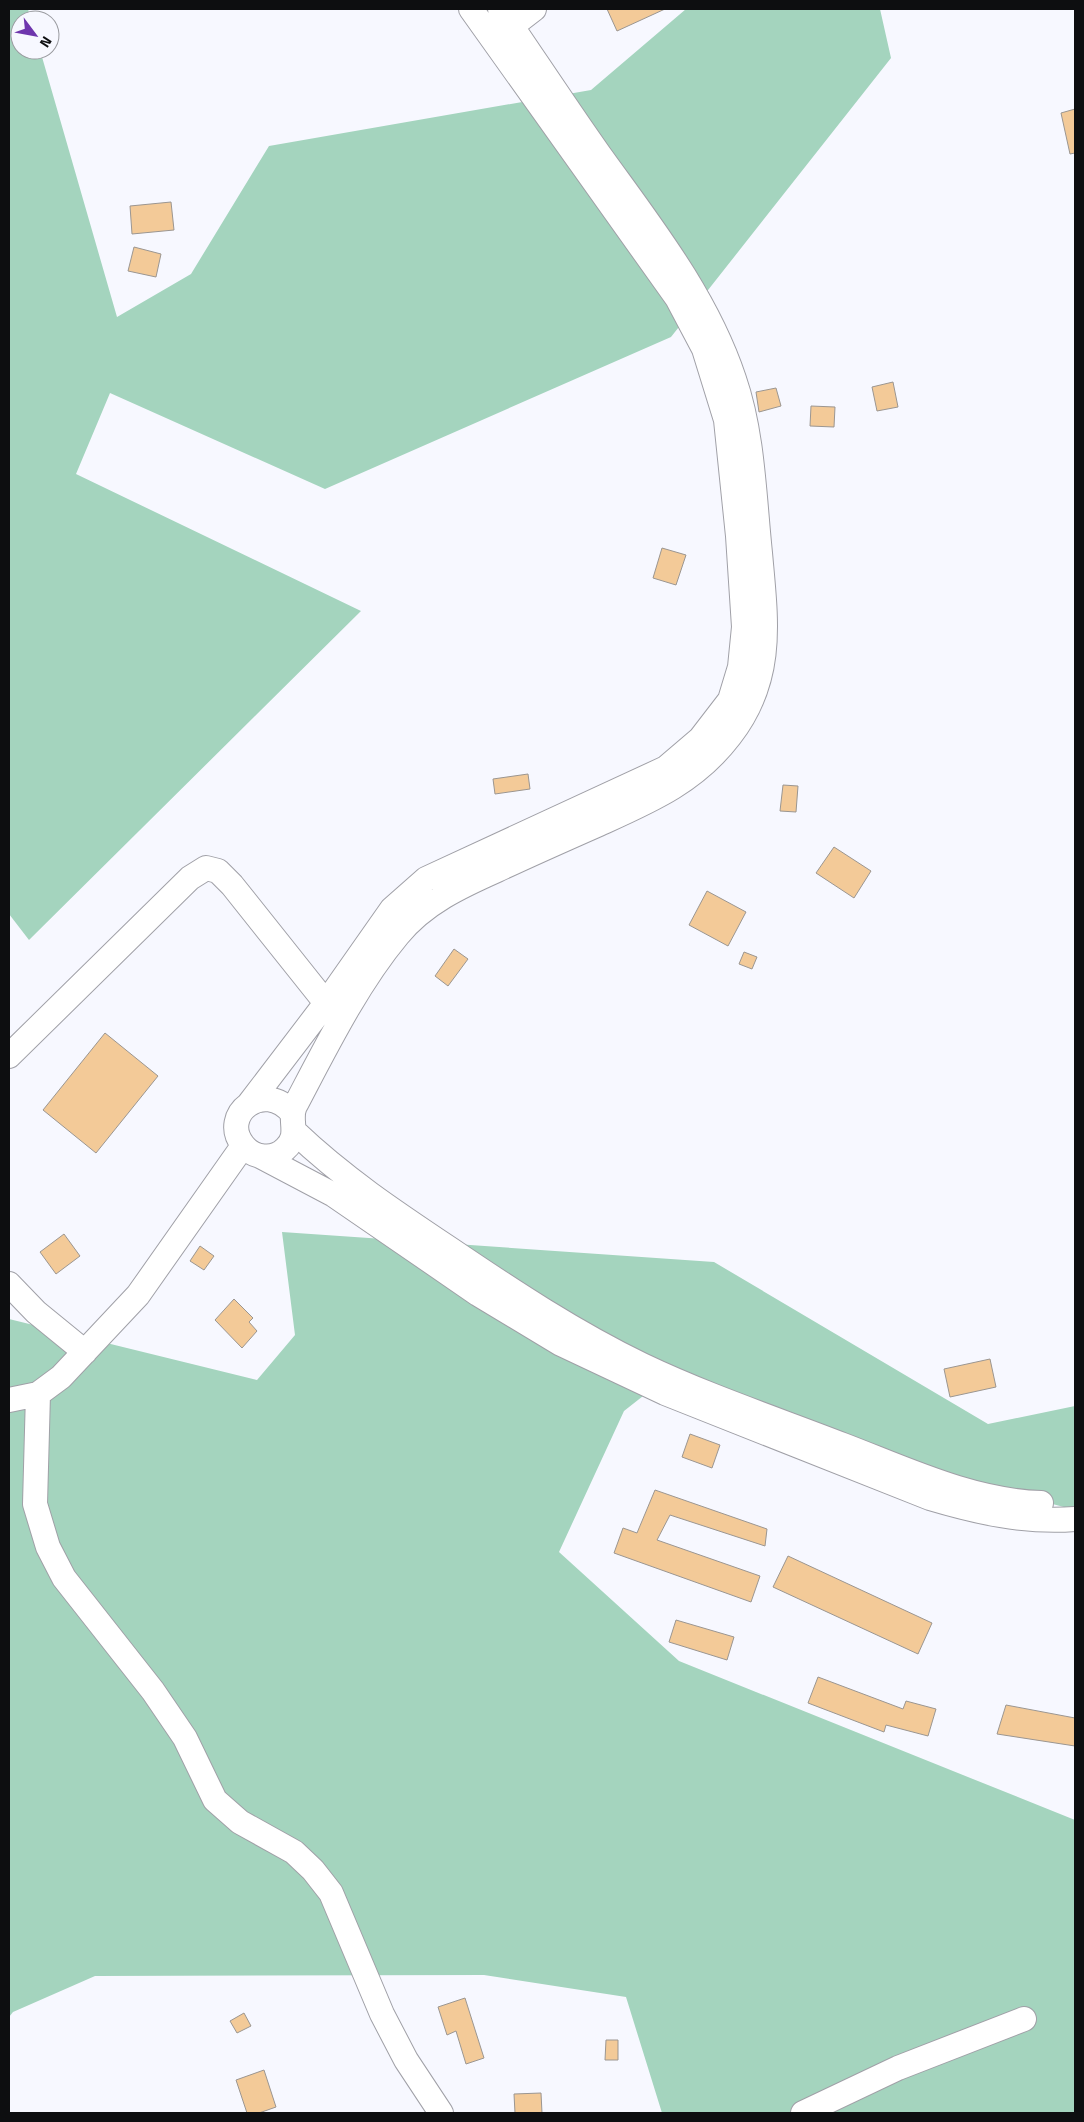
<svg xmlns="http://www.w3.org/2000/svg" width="1084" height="2122" font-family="'Titillium Web',sans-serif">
	<rect width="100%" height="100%" fill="#f7f8ff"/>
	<!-- green -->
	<path fill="#a4d4be" d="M9,9H28L31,20H20V50H40L117,317L191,274L269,146L591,90L686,9H880L891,58L671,337L325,489L110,393L76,474L361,611L29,940L9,914Z
		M282,1232L714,1262L988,1424L1075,1406V1510L864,1454L671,1374L624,1411L559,1552L679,1661L1075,1820V2113H662L626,1997L484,1975L95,1976L13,2012L9,2017V1319L257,1380L295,1335Z"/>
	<!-- building -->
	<path fill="#f3ca98" stroke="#9b9691" d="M607,9H665L617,31Z
		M1075,109V153L1070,154L1061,113Z
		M171,202L174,230L132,234L130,206Z
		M134,247L161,254L156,277L128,271Z
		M893,382L898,407L877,411L872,387Z
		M776,388L781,406L759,412L756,392Z
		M811,406L835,407L834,427L810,426Z
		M662,548L686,555L676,585L653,578Z
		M528,774L530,789L495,794L493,779Z
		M783,785L798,786L796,812L780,811Z
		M834,847L871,871L854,898L816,873Z
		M707,891L746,912L728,946L689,925Z
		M454,949L468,959L448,986L435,976Z
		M744,952L757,957L752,969L739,964Z
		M105,1033L158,1076L96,1153L43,1110Z
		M64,1234L80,1256L56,1274L40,1252Z
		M200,1246L214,1256L204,1270L190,1261Z
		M234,1299L253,1318L249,1322L257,1331L242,1348L215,1320Z
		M990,1359L996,1387L950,1397L944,1369Z
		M690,1434L720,1445L712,1468L682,1457Z
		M655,1490L767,1529L765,1546L670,1515L657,1540L760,1576L751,1602L614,1553L623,1528L637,1533Z
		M788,1556L932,1623L918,1654L773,1587Z
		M676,1620L734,1637L727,1660L669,1642Z
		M818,1677L903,1709L906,1701L936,1709L928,1736L886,1725L884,1732L808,1703Z
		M1006,1705L1075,1718V1746L997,1734Z
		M465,1998L484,2058L466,2064L456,2031L447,2035L438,2007Z
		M244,2013L251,2026L237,2033L230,2021Z
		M606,2040H618V2060H605Z
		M264,2070L276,2107L259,2113H247L236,2080Z
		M541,2093L542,2113H515L514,2094Z"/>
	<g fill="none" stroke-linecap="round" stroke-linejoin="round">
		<!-- minor casing -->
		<g stroke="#a0a0a7" stroke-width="26">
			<path id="minor" d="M512,26L534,9
				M9,1056L190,878L206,868L218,871L232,885L326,1003
				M249,1104L326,1003L392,909L426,879L666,768L700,739L730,700L740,667L744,627L738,536L726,420L704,349L677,298L471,9
				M292,1113C264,1079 219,1115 243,1145C253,1158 273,1161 285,1149C301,1135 288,1120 295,1106C325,1049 357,984 398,935C424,903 461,886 497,870C531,854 565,839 599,824C650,801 695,782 730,736C775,678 766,621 760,553C754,496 753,434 734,379C706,295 650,225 599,154C565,106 533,57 500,9
				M295,1132C342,1177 396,1213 450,1249C512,1291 574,1332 642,1365C707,1396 776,1419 843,1445C906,1469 972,1501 1041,1503
				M260,1156L334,1195L478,1294L561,1344L665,1393L930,1498C977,1512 1025,1523 1075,1519
				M9,1284L36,1312L85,1352
				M38,1394L35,1504L48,1547L64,1578L153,1691L185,1738L215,1800L240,1822L294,1852L313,1870L331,1893L382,2014L406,2060L441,2113
				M9,1400L38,1394L61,1377L138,1295L243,1146
				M803,2113L898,2068L1024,2019"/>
		</g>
		<!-- minor -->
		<use href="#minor" stroke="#fff" stroke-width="24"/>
	</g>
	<!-- border -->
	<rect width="1084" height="2122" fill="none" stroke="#0d0e10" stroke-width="20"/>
	<!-- north arrow -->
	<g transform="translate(35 35) rotate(122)"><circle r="24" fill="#f7f8ff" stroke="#999a9f"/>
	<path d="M0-4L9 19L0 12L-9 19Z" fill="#6e36ad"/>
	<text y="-8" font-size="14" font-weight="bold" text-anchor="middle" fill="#0d0e10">N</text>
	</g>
</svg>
